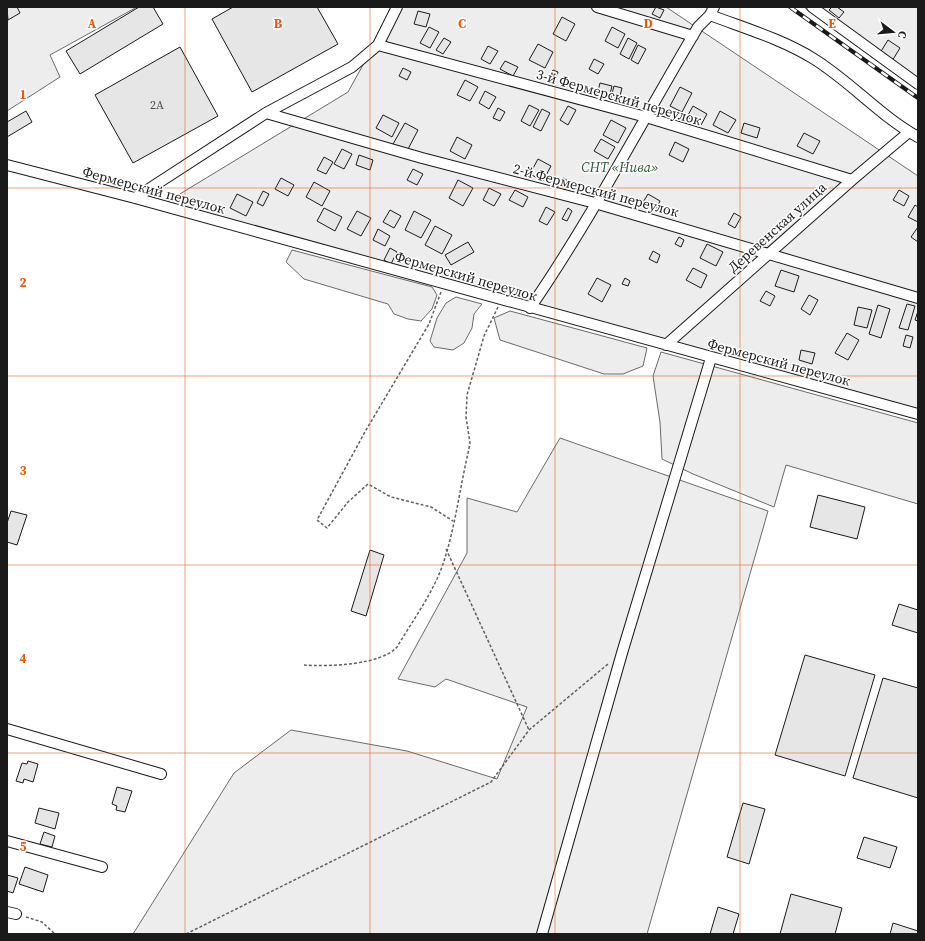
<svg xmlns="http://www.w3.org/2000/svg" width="925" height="941" font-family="'Source Serif 4',serif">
	<rect width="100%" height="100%" fill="#fff"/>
	<!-- built -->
	<path fill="#ededed" stroke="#6a6a6a" d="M7,7H137L50,55L60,77L7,111Z
		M395,7H666L918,176V414L160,206L348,92Z
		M804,7H918V87Z
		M292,250L432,287L437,295L432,309L421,321L408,319L394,314L388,304L304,279L286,262Z
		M456,297L482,304L474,314L472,328L464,343L453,350L434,347L430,341L437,318L446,303Z
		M510,311L647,348L643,366L623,374H604L500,340L494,318Z
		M661,352L918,423V504L786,465L774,507L693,474L662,459L660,422L653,376Z
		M560,438L768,511L647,934H133L234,773L291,730L407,751L497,779L527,707L446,679L435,687L398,679L467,553V498L517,512Z"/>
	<!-- building -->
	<path fill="#e6e6e6" stroke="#1a1a1a" d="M9,7H17L20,13L8,20L7,8Z
		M139,7H153L163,24L80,74L66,51Z
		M233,7H317L338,44L252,92L212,19Z
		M656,7L664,10L660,18L652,14Z
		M832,7H837L844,12L839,18L829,10Z
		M418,11L430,14L426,27L414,24Z
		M562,17L575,24L566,41L553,34Z
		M429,27L439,32L430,48L420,43Z
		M612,27L625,34L618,48L605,41Z
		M444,38L451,42L443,54L436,50Z
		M628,38L637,43L629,59L620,54Z
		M888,40L900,48L892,61L880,53Z
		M538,44L553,52L545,68L529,60Z
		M638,45L646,49L638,64L631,60Z
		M488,46L498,51L490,64L481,59Z
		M180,47L218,116L133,163L95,95Z
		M594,59L604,64L598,74L589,69Z
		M505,61L518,67L513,76L500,69Z
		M403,68L411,72L407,80L399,76Z
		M553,70L558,72L553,82L548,79Z
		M465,80L478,87L470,101L457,95Z
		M600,83L612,86L609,98L597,95Z
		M614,86L622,88L617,107L609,105Z
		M680,87L692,93L682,112L670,106Z
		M485,91L496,97L489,109L479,103Z
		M529,105L539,110L530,126L521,121Z
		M568,106L576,110L568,125L560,120Z
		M693,106L707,114L701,125L687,117Z
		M498,108L505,112L500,121L493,118Z
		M542,109L550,113L541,131L533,127Z
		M26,111L32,122L7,137V122Z
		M720,111L736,120L728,133L713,125Z
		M383,115L399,123L392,137L376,128Z
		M611,120L626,128L618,143L603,135Z
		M405,123L418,130L407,151L393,144Z
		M744,123L760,128L757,138L741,133Z
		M804,133L820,141L813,154L797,146Z
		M457,137L472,145L465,159L450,151Z
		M601,139L615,147L608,159L594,151Z
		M675,142L689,149L683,162L669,155Z
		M342,149L352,154L344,169L334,164Z
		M359,155L373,160L370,170L356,165Z
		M324,157L333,162L326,174L317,170Z
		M538,159L551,166L543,181L530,174Z
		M413,169L423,174L417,185L407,180Z
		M281,178L294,185L288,196L275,189Z
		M563,178L570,182L564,192L557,188Z
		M458,180L473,188L463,206L449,198Z
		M314,182L330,191L322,206L306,197Z
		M489,188L501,194L494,206L483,200Z
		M515,190L528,197L523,207L509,200Z
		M899,190L909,196L904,206L893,200Z
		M263,191L269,194L263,206L257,203Z
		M237,194L253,202L246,216L230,208Z
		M648,194L660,201L655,211L642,204Z
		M915,205L918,207V222L908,217Z
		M546,207L555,212L547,225L539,221Z
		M324,208L342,217L335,231L317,221Z
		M568,208L572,211L567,221L562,219Z
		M390,210L401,216L394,228L383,222Z
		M357,211L371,218L361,236L347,229Z
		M414,211L431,220L421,238L405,230Z
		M734,213L741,217L735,228L728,224Z
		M435,226L452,235L442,254L425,245Z
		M918,227V242L911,237Z
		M378,229L390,236L385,246L373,240Z
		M679,237L684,240L681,247L675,244Z
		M468,242L474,252L451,265L445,255Z
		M707,244L723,252L716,266L700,258Z
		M390,248L397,252L391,264L384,260Z
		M653,251L660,255L657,263L649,259Z
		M693,268L707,275L701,288L686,280Z
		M781,270L799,276L794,292L775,286Z
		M597,278L611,285L602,302L588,294Z
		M625,278L630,281L628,286L622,284Z
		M513,290L524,293L522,301L511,298Z
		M766,291L775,296L770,306L760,301Z
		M809,295L818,300L810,315L801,309Z
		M907,304L915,306L908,330L899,328Z
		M878,305L890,309L881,338L869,334Z
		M858,307L872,310L867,328L854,325Z
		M918,311V321L915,320Z
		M847,333L859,340L848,360L835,353Z
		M906,335L913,337L910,348L903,346Z
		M801,350L815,353L812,364L799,360Z
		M818,495L865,507L857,539L810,527Z
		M11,511L27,515L17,545L7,542V523Z
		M370,550L384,555L366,616L351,611Z
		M899,604L918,610V633L892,625Z
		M805,655L875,675L845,776L775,755Z
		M883,678L918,688V798L853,778Z
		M28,761L38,764L33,782L24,779L23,783L16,781L22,763L27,764Z
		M117,787L132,791L125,812L116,810L117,806L112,804Z
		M743,803L765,809L749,864L727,857Z
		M39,808L59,813L55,829L35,823Z
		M44,832L55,836L52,847L40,844Z
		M864,837L897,847L890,868L857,858Z
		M25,867L48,875L43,892L19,884Z
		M7,875L18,878L13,893L7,891Z
		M791,894L842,908L835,934H780Z
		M718,907L739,914L733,934H710Z
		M893,923L918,931V934H890Z"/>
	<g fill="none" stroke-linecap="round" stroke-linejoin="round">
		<!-- minor casing -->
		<g stroke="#1a1a1a" stroke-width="12">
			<path id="minor" d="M597,7L693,36
				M714,7L710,15C744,28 782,39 814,59C851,82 880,116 918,137
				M812,7L918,84
				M378,45L646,117L852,180
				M266,113L422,158L595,203L918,298
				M7,165L135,198L918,414
				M135,198L266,113L352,67L378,45L397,7
				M530,308C592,218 642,121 698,27L710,15
				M666,345L852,180L909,132
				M7,729L161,774
				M7,841L102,867
				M7,912L16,914
				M542,934L622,653L711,358"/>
		</g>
		<!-- path -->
		<path stroke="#5f5f5f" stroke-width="1.5" stroke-dasharray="3 2" stroke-linecap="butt" d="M441,292L429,324L366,430L317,520L327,528L348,502L368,484L391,497L431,507L453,521
			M446,549L529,730
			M304,665C327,667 381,665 397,647C413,620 434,592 444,561C455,527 460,488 468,453L470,443L466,417L467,395L484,336L498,307
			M26,917L42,922L55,934
			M186,934L491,782L529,730L608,664"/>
		<!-- minor -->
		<use href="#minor" stroke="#fff" stroke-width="10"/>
		<!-- rail casing -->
		<g stroke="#1a1a1a" stroke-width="4">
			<path id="rail" d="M790,7L918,98"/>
		</g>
		<!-- rail -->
		<use href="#rail" stroke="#fff" stroke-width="2.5" stroke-dasharray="8" stroke-linecap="butt"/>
	</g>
	<!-- grid -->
	<path fill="none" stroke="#e8590c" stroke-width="1" stroke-opacity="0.55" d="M185,7V934M370,7V934M555,7V934M740,7V934M7,188H918M7,376H918M7,565H918M7,753H918"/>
	<g text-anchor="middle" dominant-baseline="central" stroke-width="3" stroke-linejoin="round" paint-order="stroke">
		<!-- number labels -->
		<g font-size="12" fill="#4d4d4d">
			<text x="157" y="105">2А</text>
		</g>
		<!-- street labels -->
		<g font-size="14" fill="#1a1a1a" stroke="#fff">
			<text transform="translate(619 97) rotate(16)">3-й Фермерский переулок</text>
			<text transform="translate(154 190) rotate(15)">Фермерский переулок</text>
			<text transform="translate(596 190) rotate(15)">2-й Фермерский переулок</text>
			<text transform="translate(777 227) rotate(-42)">Деревенская улица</text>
			<text transform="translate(466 276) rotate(16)">Фермерский переулок</text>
			<text transform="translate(779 362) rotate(15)">Фермерский переулок</text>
		</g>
		<!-- park labels -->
		<g font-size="14" font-style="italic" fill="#2b5a34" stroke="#fff">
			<text x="620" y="167">СНТ «Нива»</text>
		</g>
	</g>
	<g font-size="13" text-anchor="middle" font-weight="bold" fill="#e8590c" stroke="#fff" stroke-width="3" stroke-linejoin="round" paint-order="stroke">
		<text x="92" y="28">A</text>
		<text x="278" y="28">B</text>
		<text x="462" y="28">C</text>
		<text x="648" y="28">D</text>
		<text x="832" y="28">E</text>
		<text x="23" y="99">1</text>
		<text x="23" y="287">2</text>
		<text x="23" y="475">3</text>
		<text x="23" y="663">4</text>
		<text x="23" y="851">5</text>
	</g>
	<!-- border -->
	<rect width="925" height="941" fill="none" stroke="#1a1a1a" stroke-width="16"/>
	<!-- north arrow -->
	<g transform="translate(893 32) rotate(106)" stroke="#ffffff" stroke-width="3" paint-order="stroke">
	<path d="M0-3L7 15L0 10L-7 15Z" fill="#1a1a1a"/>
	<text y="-6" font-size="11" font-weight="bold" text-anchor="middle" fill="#1a1a1a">С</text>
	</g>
</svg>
